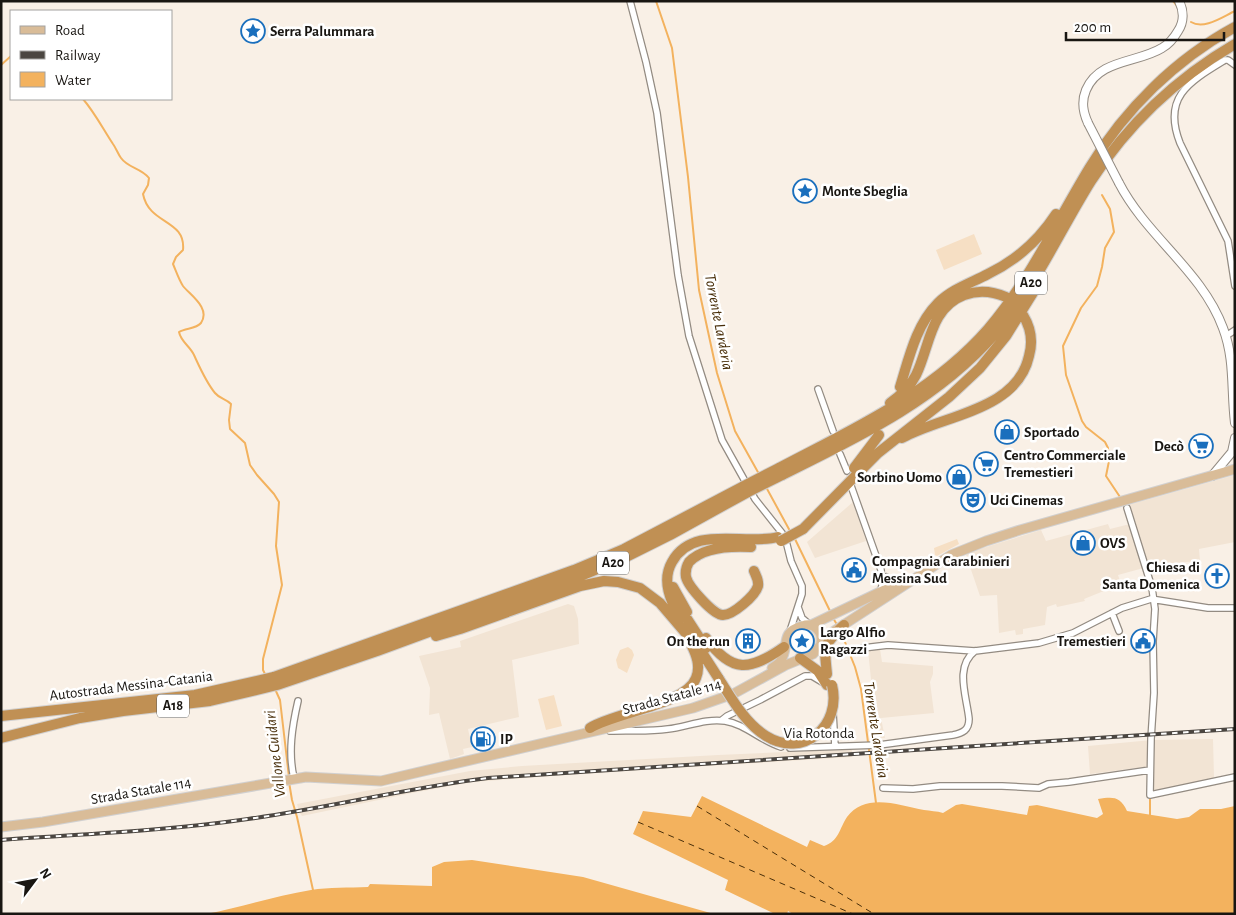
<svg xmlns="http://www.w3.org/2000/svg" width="1236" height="915" font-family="'Alegreya Sans',sans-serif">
	<rect width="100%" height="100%" fill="#f9f0e6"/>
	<!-- built -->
	<path fill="#f2e4d4" d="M1235,475V542L1199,549L1200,561L1158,564L1118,575L1121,584L1084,599L1085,601L1057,607L1056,604L1047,607L1045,625L1023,629V634L1016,635L1015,630L999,633L997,595L980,596L966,555L970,552L1041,530L1046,541L1108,524L1110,529L1130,524L1125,506Z
		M853,502L866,541L815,558L807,542Z
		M568,604L574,606L578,619L579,644L512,660L519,717L468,729L472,747L463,749L464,754L450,759L439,713L429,715L430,688L419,656L461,647L460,641Z
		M880,649L882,662L933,666V674L930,682L934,713L881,718L885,738H877L868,650Z
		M1213,739L1214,777L1213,779L1153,793L1152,766L1090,774L1088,746L1152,740Z
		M852,749V757L608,772L472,782L412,793L302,816L299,812L297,804L470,771L522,766L718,755Z"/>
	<!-- green -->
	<path fill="#f6dfc4" d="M974,234L982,254L944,270L936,250Z
		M957,539L959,544L937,556L935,555L934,548Z
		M806,629L815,632C825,648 797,663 789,646C792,636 795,631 806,629Z
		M628,647L632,650L634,655L627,673L618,668L616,660L620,650Z
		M554,695L562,726L546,730L538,699Z"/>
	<!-- water -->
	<path fill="#f3b25e" d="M702,796L807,847L810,840L824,846C839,841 839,829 847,817C865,792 899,805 924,810C930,811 937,811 943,813L956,805L962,804L1027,815L1029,806L1037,805L1097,818L1103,814L1098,799C1113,797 1120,796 1127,811L1177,819L1189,817L1200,809H1221L1235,806V914H793L788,911L787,914H775L725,890L728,880L633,834L643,811L691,817Z
		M472,860L583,877L714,914H206C241,907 275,896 311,890C329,887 349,888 368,887L370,884L432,886V867L444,862Z"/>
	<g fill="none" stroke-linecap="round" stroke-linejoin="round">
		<!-- stream -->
		<path stroke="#f3b25e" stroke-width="2" d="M656,1L672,48L688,177L699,290L717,373L735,431L759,474
			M1173,1L1177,6
			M1191,22C1204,30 1222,17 1235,11
			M1,65L11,56
			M83,99C95,113 103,129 113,144C116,148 118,154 121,158C128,168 141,168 149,178L148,185L143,194C149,225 186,219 183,250L176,257L173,264C176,271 179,280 183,286C190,295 211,308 201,323C196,329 186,328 179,332C181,342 190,346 194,355C200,368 206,382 215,393C220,399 226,399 231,404L229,420L230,429L245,443L250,465L257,475L274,494L279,502L276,546L282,585L263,659V670L265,674
			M1102,195L1110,209L1114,232L1105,248L1102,267L1097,286L1081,308L1063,346L1066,375L1082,421L1086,427L1105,442L1108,448L1109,461L1106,476L1120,497
			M766,487L790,531
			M794,537L830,611
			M833,618L836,623
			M841,632L855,667L861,689L876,803
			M275,689L280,700L289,777
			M289,782L292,800L297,817L313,890
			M1150,815V798"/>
		<!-- ferry -->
		<path stroke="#482e09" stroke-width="1" stroke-dasharray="6 5" stroke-linecap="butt" d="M697,806L874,914
			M638,822L853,914"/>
		<!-- street casing -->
		<g stroke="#938b82" stroke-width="8">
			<path id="street" d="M630,1L646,62L657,113L678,275L689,336L722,440L755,499L782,533L786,541L791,561L802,586V594L790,631
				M1235,65L1228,60H1225C1189,82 1162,97 1180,143L1228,241L1235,286
				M1226,336L1235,330
				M818,389L833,431
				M840,454L847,471
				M850,483L881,570L882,586L880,592
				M1127,508L1152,588L1155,609L1153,641L1154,693L1151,739L1150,795L1235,777
				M886,577L890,585V588
				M798,607L802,618L810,625
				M1112,613L1119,631
				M863,648L888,645L975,651L1039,643L1073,633L1122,608L1151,599L1208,608H1235
				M833,713L835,746
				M722,720L727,716L760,700L805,676H812L822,682
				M610,731C629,730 648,732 668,729C686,727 706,718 725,721C745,724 761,741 781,747
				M790,748L879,745L953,735C963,733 969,730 969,719C967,697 954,667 975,651
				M294,778C288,753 292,727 298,701
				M883,788L913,789L940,786H1002L1039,788L1048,784L1069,782L1150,770"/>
		</g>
		<!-- secondary casing -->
		<g stroke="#938b82" stroke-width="10">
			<path id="secondary" d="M1088,123C1083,112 1081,102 1086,90C1099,59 1138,63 1162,48C1169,44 1174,38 1178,31C1184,22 1184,11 1179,1
				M1119,183C1147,237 1202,271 1223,328C1235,359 1231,391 1235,423
				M1212,476L1232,452L1235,438"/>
		</g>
		<!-- primary casing -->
		<g stroke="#d1d0d0" stroke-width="11">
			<path id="primary" d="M811,625L903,581
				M772,668C775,666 779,664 781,660C790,647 779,632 802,626C808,624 813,624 817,629C822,633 822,638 821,643
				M1,827L43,822L306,777L381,781L693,708L733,694L786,665L813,654L831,633L951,555L986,541L1020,530L1235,469"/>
		</g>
		<!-- highway casing -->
		<g stroke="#d1d0d0" stroke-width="12">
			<path id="highway" d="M900,387C909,358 916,325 938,303C952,289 971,283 988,274C1017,260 1039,240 1056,214
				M890,403C900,396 910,387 916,375C930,346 930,308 964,295C978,290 992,291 1006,297
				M902,438C943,415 1017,411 1029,356C1033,342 1031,328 1023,315
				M779,468C853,429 931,394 988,329C1030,280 1057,221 1090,167C1125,109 1176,59 1235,27
				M854,468L879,435
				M782,475C859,437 937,400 995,334C1035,288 1059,232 1091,181C1128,124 1177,78 1235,44
				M803,529L878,453L949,397L980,368L1006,336L1034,291
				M751,547C732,546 703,547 689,562C686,567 685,571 686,577C688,586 713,615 723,615C733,615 755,596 758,586C759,580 756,576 754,571
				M673,587L687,612
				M680,608L706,648
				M680,619C671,601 661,581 672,562C693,524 744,546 778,537
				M436,636L460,629L580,586L604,581L618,582L640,588L660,603L701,651L719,679
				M706,638C732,674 750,671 784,647
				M800,658L818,671L827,685
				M827,674C824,644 822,647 844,625
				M1,716L195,695L274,677L574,570L624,549L744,486
				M590,728C615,712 686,705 696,678C701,666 696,654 691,644
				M1,738L80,718L123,711L210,701L277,685L377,651L576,578L622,559L670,535L748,492"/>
		</g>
		<!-- street -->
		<use href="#street" stroke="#fff" stroke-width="5.5"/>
		<!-- secondary -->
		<use href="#secondary" stroke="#fff" stroke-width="8"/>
		<!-- primary -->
		<use href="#primary" stroke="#d9bc98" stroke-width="9"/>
		<!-- highway -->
		<use href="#highway" stroke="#c09054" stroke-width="10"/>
		<!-- rail casing -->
		<g stroke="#4b4641" stroke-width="4">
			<path id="rail" d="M1,840C83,834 166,831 248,819C328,808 407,788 488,778L1235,729"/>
		</g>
		<!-- rail -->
		<use href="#rail" stroke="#fff" stroke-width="2" stroke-dasharray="5.5" stroke-linecap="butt"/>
		<!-- secondary-bridge casing -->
		<g stroke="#938b82" stroke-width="10" stroke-linecap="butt">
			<path id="secondary-bridge" d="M1088,123L1119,183"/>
		</g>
		<!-- highway-bridge casing -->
		<g stroke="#d1d0d0" stroke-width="12" stroke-linecap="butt">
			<path id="highway-bridge" d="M744,486L779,468
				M748,492L782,475
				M781,541L803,529
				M719,679C732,699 745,723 766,736C803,759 842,726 832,685"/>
		</g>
		<!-- secondary-bridge -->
		<use href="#secondary-bridge" stroke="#fff" stroke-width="8"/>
		<!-- highway-bridge -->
		<use href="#highway-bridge" stroke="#c09054" stroke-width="10"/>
	</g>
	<!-- icons -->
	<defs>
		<g id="sight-ring" transform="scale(1.25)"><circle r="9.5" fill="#fff" stroke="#1a6fbd" stroke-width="1.5"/><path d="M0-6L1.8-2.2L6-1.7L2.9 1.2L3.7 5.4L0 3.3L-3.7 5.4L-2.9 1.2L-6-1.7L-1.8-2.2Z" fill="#1a6fbd"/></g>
		<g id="shop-ring" transform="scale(1.25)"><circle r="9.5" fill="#fff" stroke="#1a6fbd" stroke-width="1.5"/><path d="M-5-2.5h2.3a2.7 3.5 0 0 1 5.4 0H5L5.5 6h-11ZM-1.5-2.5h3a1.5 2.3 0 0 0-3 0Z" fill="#1a6fbd"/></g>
		<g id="supermarket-ring" transform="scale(1.25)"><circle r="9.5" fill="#fff" stroke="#1a6fbd" stroke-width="1.5"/><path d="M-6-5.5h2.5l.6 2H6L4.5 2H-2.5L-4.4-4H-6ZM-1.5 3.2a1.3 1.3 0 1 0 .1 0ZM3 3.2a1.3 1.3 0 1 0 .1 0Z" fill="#1a6fbd"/></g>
		<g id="theatre-ring" transform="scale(1.25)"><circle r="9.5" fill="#fff" stroke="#1a6fbd" stroke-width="1.5"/><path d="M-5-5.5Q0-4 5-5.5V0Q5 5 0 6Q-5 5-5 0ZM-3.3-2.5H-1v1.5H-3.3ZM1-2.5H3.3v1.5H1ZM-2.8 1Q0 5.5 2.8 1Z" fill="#1a6fbd"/></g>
		<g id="civic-ring" transform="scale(1.25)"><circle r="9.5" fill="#fff" stroke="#1a6fbd" stroke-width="1.5"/><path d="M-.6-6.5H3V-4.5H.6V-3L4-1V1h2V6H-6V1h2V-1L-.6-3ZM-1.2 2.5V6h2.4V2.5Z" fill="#1a6fbd"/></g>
		<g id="church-ring" transform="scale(1.25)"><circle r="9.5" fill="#fff" stroke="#1a6fbd" stroke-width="1.5"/><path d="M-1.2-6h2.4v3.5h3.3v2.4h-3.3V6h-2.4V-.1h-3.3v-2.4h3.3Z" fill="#1a6fbd"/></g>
		<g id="building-ring" transform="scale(1.25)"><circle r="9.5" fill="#fff" stroke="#1a6fbd" stroke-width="1.5"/><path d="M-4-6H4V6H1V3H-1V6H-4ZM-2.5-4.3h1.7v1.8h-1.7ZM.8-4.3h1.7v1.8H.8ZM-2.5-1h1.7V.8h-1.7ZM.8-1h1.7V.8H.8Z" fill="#1a6fbd"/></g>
		<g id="fuel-ring" transform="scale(1.25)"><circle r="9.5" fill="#fff" stroke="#1a6fbd" stroke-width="1.5"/><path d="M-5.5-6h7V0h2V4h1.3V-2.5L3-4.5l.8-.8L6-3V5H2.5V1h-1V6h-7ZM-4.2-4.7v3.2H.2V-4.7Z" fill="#1a6fbd"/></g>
	</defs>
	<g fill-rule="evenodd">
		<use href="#sight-ring" x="253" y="31"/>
		<use href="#sight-ring" x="805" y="191"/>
		<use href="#shop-ring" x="1007" y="432"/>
		<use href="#supermarket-ring" x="1201" y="446"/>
		<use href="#supermarket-ring" x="986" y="464"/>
		<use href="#shop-ring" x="959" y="477"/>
		<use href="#theatre-ring" x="973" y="500"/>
		<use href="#shop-ring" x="1083" y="543"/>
		<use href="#civic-ring" x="854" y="570"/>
		<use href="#church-ring" x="1217" y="576"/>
		<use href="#building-ring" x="748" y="641"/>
		<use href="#sight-ring" x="802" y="641"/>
		<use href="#civic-ring" x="1143" y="641"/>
		<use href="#fuel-ring" x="483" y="739"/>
	</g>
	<g text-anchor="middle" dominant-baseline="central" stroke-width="5" stroke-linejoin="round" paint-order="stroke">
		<!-- shield labels -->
		<g fill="#fff" stroke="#5e5c59" stroke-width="1">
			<rect x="1015" y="271.5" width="32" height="23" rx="4"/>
			<rect x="597" y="551.5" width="32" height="23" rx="4"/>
			<rect x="157" y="694.5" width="32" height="23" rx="4"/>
		</g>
		<g font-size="14" font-weight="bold" fill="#191612">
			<text x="1031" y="283">A20</text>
			<text x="613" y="563">A20</text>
			<text x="173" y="706">A18</text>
		</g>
		<!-- poi labels -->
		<g font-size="15" font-weight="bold" fill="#191612" stroke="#fff" text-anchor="start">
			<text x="270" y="31">Serra Palummara</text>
			<text x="822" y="191">Monte Sbeglia</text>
			<text x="1024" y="432">Sportado</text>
			<text x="1184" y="446" text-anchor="end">Decò</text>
			<text x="1004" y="455">Centro Commerciale<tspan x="1004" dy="17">Tremestieri</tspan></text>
			<text x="942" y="477" text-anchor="end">Sorbino Uomo</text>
			<text x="990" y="500">Uci Cinemas</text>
			<text x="1100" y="543">OVS</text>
			<text x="872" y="561">Compagnia Carabinieri<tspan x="872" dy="17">Messina Sud</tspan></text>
			<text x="1200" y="567" text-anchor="end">Chiesa di<tspan x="1200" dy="17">Santa Domenica</tspan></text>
			<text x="820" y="632">Largo Alfio<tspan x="820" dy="17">Ragazzi</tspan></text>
			<text x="730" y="641" text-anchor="end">On the run</text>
			<text x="1126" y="641" text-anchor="end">Tremestieri</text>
			<text x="500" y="739">IP</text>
		</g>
		<!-- street labels -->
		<g font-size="15" fill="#191612" stroke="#fff">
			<text transform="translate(131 686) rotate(-7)">Autostrada Messina-Catania</text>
			<text transform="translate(672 697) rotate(-15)">Strada Statale 114</text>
			<text x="819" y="733">Via Rotonda</text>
			<text transform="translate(141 791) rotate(-10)">Strada Statale 114</text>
		</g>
		<!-- water labels -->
		<g font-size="16" font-style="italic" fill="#482e09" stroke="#fff">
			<text transform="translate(719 322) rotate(79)">Torrente Larderia</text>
			<text transform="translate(876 730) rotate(81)">Torrente Larderia</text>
			<text transform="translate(275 754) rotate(-97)">Vallone Guidari</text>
		</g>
	</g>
	<!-- border -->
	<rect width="1236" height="915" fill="none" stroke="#191612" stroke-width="5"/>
	<!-- legend -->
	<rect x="10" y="10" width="162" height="90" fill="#ffffff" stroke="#a3a2a0"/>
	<rect x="20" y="26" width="25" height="8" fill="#d9bc98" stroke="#a3a2a0"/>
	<text x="55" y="35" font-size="15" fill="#191612">Road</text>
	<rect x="20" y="51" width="25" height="8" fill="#4b4641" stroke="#a3a2a0"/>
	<text x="55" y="60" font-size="15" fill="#191612">Railway</text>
	<rect x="20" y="72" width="25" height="15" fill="#f3b25e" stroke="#a3a2a0"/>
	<text x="55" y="85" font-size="15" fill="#191612">Water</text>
	<!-- north arrow -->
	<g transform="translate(35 880) rotate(58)" stroke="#ffffff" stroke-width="4" paint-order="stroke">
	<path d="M0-4L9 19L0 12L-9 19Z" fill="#191612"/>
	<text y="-8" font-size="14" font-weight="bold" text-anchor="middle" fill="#191612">N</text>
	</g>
	<!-- scale -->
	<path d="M1066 32v8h158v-8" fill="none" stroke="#191612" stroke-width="2.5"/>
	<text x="1074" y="32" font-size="15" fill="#191612" stroke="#ffffff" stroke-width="4" paint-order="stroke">200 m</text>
</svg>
